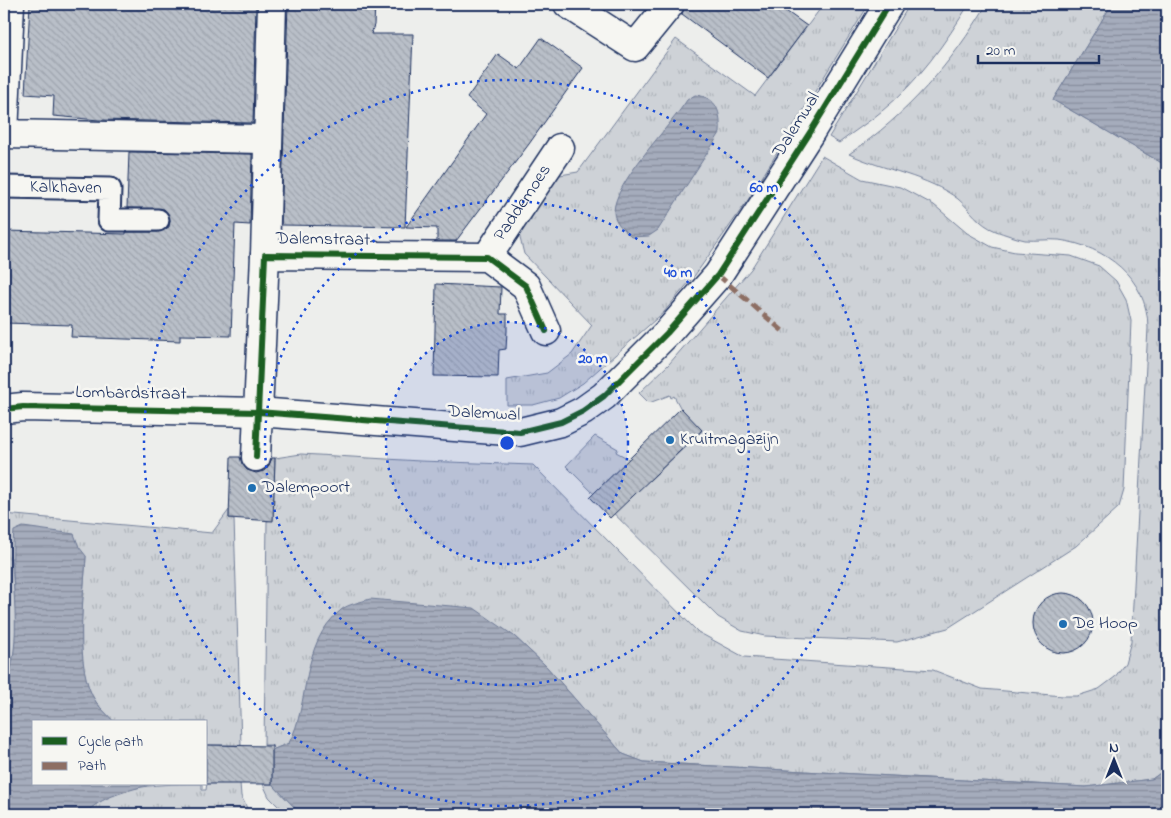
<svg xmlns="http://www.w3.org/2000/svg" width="1171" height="818" font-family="'Indie Flower',sans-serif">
	<defs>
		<pattern id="grass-tufts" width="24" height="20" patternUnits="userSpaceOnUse" patternTransform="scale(1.25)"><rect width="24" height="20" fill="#ced2d7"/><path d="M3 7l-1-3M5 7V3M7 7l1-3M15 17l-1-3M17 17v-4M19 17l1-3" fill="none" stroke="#b0b5bb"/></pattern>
		<pattern id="water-rules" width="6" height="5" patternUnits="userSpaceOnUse" patternTransform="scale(1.25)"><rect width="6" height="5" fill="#a5acbc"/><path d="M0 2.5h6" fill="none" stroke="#868c9c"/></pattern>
		<pattern id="building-back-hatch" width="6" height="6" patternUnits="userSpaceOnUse" patternTransform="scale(1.25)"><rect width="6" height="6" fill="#b9bfc8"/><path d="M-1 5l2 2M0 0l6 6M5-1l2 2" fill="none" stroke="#9ea4ae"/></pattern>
	</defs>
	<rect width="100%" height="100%" fill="#edeeec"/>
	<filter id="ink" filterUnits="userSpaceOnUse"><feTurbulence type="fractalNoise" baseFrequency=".02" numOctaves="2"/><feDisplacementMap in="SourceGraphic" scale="10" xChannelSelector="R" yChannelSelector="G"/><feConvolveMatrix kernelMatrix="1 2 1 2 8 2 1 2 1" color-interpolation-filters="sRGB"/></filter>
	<g filter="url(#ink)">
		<!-- grass -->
		<path fill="url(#grass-tufts)" stroke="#74809a" d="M821,4H869L748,200L695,275L664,312L583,383L559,398L533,405H507V380L547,373L572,354L592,325L524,254L518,230L554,176L578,172L676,39L755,96L823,5Z
			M910,4H969C946,42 918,82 882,111C869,122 853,132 839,143L829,137Z
			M987,4H1112L1053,100L1167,166V768L1152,779L1086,787L644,762L623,754L546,666L514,636L295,733L289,743L272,750V745H264L267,521L273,520L275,458L301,454L420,461L533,465L698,632L744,657L933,670L982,689L1063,696H1077L1099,689L1115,677L1125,663L1131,641L1148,328C1148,278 1105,246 1059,240C1048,239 1036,241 1025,240C1016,238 1004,234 996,231C978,224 971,210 958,199C928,176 883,170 849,154C907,115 952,63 987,4Z
			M822,156L862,179L900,187L934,205L967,233L992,247L1015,252L1071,256L1099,266L1116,281L1126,299L1131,321L1124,490L1119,507L1076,546L948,628L897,642L765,636L742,631L718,617L566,466L595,436L618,449L616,452L629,459L649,481L702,431L681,409L674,396L671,398L670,395L649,403L639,393L669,364L751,269Z
			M229,510V518L234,519L241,745H207L206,722H114C108,715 101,709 96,702C72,668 84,595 86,556L11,558C15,601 22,648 4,689V514L212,533Z
			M207,782L240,783L241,796L250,814H85C112,783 165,784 202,784V790H206Z
			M263,784H272L301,814H286L269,797Z"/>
		<!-- water -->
		<path fill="url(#water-rules)" stroke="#6e7a96" d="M1112,4H1167V166L1053,100Z
			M695,95C718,97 721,113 720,133L658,230L649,236L631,237C624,230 614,222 614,212C614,182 670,127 687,100Z
			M23,527L74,534L79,547L86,556C84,595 73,668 96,702C101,709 108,715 114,722H34V784H151C128,791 101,796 85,814H4V689C26,639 8,583 14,531Z
			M370,599L474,608L514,636L546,666L623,754L644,762L1086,787L1152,779L1167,768V814H301L272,784V750L289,743C311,703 299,644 341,610C348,604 361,602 370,599Z"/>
		<!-- building -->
		<path fill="url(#building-back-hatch)" stroke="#1b2f5e" d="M30,4H256L253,123L99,120L53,116L54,96L25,94Z
			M288,4H375L374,25L371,34H413L405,227L281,225Z
			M685,4H776L807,26L768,78L682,14Z
			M541,38L583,68L529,144L456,241H437V228L406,227L486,114L467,98L498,54L519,69Z
			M129,152L252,154L250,225L235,224L231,336L180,335V341L71,337L72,325L4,323V231L126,234V232H158L169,227L170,220L164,209L127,208Z
			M436,284L501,287L500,314H507V331L506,349L499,350L498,377L434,376Z
			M681,408L702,430L610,518L590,497Z
			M231,457H240L242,464L247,470L256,473L264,471L269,465L272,458H275L273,521L229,518Z
			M1033 623a30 30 0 1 1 60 0a30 30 0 1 1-60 0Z
			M206,745L272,746V784H206Z"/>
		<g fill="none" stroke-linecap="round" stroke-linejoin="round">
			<!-- service casing -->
			<g stroke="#1b2f5e" stroke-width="25">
				<g id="service">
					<path id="s1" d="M4,187L110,189L109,220H158"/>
				</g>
			</g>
			<!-- minor casing -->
			<g stroke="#1b2f5e" stroke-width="31">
				<g id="minor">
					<path d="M10,4L4,134L268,139"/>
					<path d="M568,4L635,47L670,4"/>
					<path d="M265,255L272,4"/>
					<path id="s2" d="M487,257L560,148"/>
					<path d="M4,409L23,407L258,412L520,432L561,422L583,411L604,396L667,333L718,275L811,131L889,4"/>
					<path d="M256,457L265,255L487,257L526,286L546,331"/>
				</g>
			</g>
			<!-- service -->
			<use href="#service" stroke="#f6f6f2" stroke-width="21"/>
			<!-- minor -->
			<use href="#minor" stroke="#f6f6f2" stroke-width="28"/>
			<!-- quiet -->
			<path stroke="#8d6e63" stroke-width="5" stroke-dasharray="10 5" stroke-linecap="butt" d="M718,275L785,333"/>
			<!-- cycleway casing -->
			<g stroke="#f6f6f2" stroke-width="9">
				<path id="cycleway" d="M4,409L23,407L258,412L520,432L561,422L583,411L604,396L667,333L718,275L811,131L889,4
					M256,457L265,255L487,257L526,286L546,331"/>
			</g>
			<!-- cycleway -->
			<use href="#cycleway" stroke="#1b5e20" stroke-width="6"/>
		</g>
	</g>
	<!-- distance rings -->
	<circle cx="507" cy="443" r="121" fill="#1d4ed8" fill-opacity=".12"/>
	<g fill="none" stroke="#1d4ed8" stroke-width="2.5" stroke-dasharray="2.5 5">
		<circle cx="507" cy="443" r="121"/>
		<circle cx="507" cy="443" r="242"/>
		<circle cx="507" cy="443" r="363"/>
	</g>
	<!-- markers -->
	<g fill="#1f6fb2" stroke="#f6f6f2" stroke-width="2">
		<circle cx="670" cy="440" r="5"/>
		<circle cx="252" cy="488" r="5"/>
		<circle cx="1063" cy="624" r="5"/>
	</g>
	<g text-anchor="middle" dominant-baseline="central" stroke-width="5" stroke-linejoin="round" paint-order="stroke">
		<!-- street labels -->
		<g font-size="18" fill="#1b2f5e" stroke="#f6f6f2">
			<text transform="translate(797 125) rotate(-58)">Dalemwal</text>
			<text stroke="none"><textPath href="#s1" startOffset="62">Kalkhaven</textPath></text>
			<text stroke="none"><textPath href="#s2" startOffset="65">Paddemoes</textPath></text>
			<text transform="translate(323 240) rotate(1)">Dalemstraat</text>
			<text transform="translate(131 394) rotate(1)">Lombardstraat</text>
			<text transform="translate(484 414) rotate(3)">Dalemwal</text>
		</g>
		<!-- poi labels -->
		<g font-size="18" fill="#1b2f5e" stroke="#f6f6f2" text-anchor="start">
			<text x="680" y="440">Kruitmagazijn</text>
			<text x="262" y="488">Dalempoort</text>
			<text x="1073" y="624">De Hoop</text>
		</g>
	</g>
	<circle cx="507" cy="443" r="8" fill="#1d4ed8" stroke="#f6f6f2" stroke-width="2.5"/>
	<g font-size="15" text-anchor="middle" font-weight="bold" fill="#1d4ed8" stroke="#f6f6f2" stroke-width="5" stroke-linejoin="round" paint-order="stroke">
		<text x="764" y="192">60 m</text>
		<text x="678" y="277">40 m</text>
		<text x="593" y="363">20 m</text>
	</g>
	<!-- margin -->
	<rect width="1171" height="818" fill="none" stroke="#f6f6f2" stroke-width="20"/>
	<rect x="10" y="10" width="1151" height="798" fill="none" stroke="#1b2f5e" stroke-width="2" filter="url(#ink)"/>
	<!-- legend -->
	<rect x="32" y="720" width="175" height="65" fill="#f6f6f2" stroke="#9ea6b7"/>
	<rect x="42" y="737" width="25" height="8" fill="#1b5e20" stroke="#9ea6b7"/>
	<text x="78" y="746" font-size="15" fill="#1b2f5e">Cycle path</text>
	<rect x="42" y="762" width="25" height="8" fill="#8d6e63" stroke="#9ea6b7"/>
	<text x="78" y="770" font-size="15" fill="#1b2f5e">Path</text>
	<!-- north arrow -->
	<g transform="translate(1114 760)" stroke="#f6f6f2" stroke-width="4" paint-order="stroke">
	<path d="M0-4L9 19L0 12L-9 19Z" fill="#1b2f5e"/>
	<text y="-8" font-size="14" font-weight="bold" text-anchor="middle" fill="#1b2f5e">N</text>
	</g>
	<!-- scale -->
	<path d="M978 55v8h121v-8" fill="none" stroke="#1b2f5e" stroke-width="2.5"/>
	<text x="986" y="55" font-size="15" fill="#1b2f5e" stroke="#f6f6f2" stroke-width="4" paint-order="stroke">20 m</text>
</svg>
